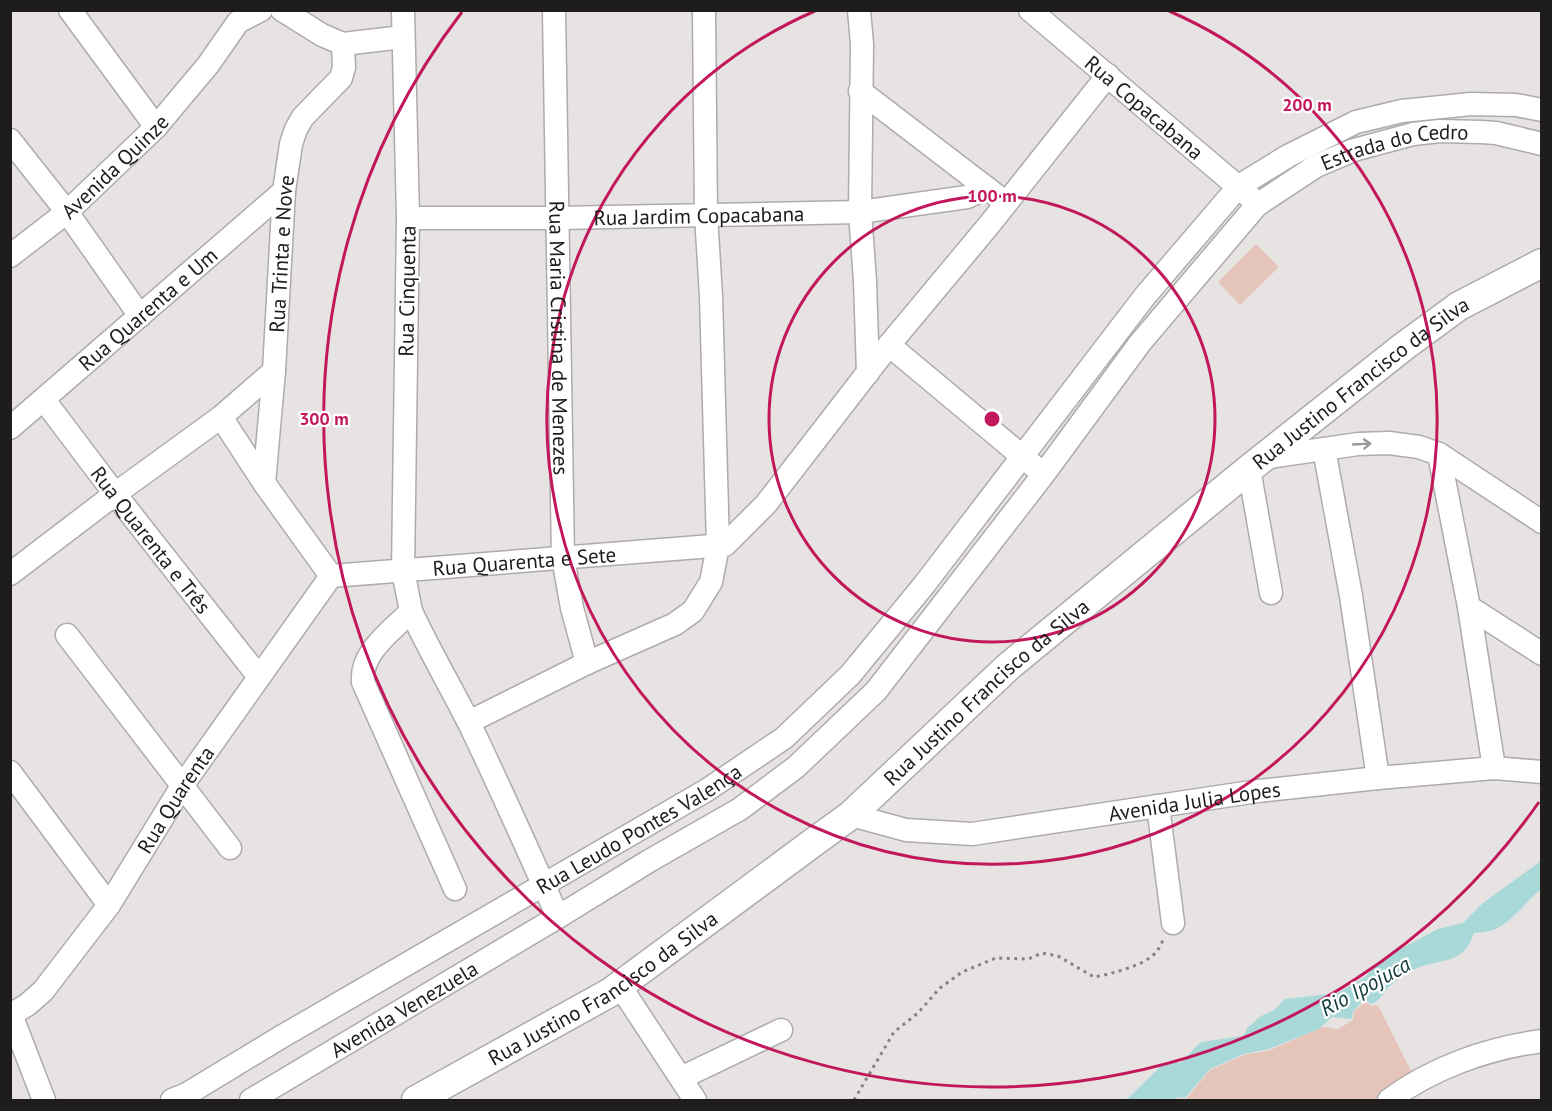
<svg xmlns="http://www.w3.org/2000/svg" width="1552" height="1111" font-family="'PT Sans',sans-serif">
	<rect width="100%" height="100%" fill="#e7e3e2"/>
	<!-- green -->
	<path fill="#e5c5ba" d="M1256,244L1279,267L1240,305L1218,282Z
		M1365,1002L1372,1006L1378,1005L1413,1075L1382,1100H1177L1179,1098L1186,1099L1210,1070L1244,1055L1270,1050L1323,1027L1338,1029L1353,1020L1354,1011Z"/>
	<!-- water -->
	<path fill="#a9d8d8" d="M1541,861V889C1528,900 1508,926 1493,930C1487,932 1480,932 1474,933C1463,968 1436,957 1411,971C1403,975 1394,982 1388,988C1382,995 1381,999 1372,1004L1364,1000L1353,1011L1352,1019L1332,1017L1319,1029L1269,1049L1244,1054L1210,1069L1185,1098L1178,1097L1176,1100H1126L1162,1065L1171,1061L1180,1063L1201,1042L1243,1036L1248,1027L1261,1016L1274,1010L1285,999L1338,993L1365,977L1378,962L1417,940L1438,929L1463,923L1483,903Z"/>
	<g fill="none" stroke-linecap="round" stroke-linejoin="round">
		<!-- minor casing -->
		<g stroke="#aeabaa" stroke-width="25">
			<g id="minor">
				<path d="M70,10L156,127"/>
				<path d="M282,10L322,35L343,44L403,37"/>
				<path d="M403,10L408,218L403,571L411,611C392,631 360,652 363,682L455,889"/>
				<path id="s1" d="M554,10L563,558L572,608L587,663"/>
				<path d="M859,10L862,44L860,212L865,281L868,373"/>
				<path id="s2" d="M1030,10L1250,197"/>
				<path d="M860,91L997,196"/>
				<path d="M10,140L67,212L140,316"/>
				<path id="s3" d="M408,218H558L860,212L967,197L987,188"/>
				<path id="s4" d="M10,256L67,212L156,127L208,65L238,22L261,10"/>
				<path d="M889,345L1035,467"/>
				<path id="s5" d="M44,400L115,494L259,677"/>
				<path d="M221,417L264,483L331,576"/>
				<path id="s6" d="M10,428L284,191"/>
				<path d="M1324,449L1351,596L1378,778"/>
				<path d="M1439,454L1469,607L1494,768"/>
				<path d="M1263,458L1358,444L1389,443L1419,447L1439,454L1542,522"/>
				<path d="M1249,469L1271,593"/>
				<path id="s7" d="M264,483L274,371L284,191L291,144L296,129L303,117L341,78L344,67L343,44"/>
				<path d="M10,574L115,494L221,417L274,371"/>
				<path id="s8" d="M331,576L725,545L766,504L889,345L989,225L1108,75"/>
				<path d="M1469,607L1542,654"/>
				<path d="M411,611C429,650 451,687 470,725C501,789 529,853 558,917"/>
				<path d="M67,635L230,848"/>
				<path d="M469,722L587,663L675,624L693,611L711,582L718,546L711,296L706,215L704,10"/>
				<path d="M10,772L109,905"/>
				<path d="M1158,806L1173,923"/>
				<path id="s9" d="M851,815L906,830L972,834L1258,791L1378,778L1494,768L1542,772"/>
				<path d="M620,986L695,1100"/>
				<path d="M10,1012L44,1100"/>
				<path id="s10" d="M10,1015L27,1005L43,991L109,905L182,786L331,576"/>
				<path d="M681,1078L781,1030"/>
				<path id="s11" d="M172,1100L187,1094L281,1037L707,790L784,738L850,675L924,585L1145,296L1239,186L1288,156L1356,122L1402,111L1471,104L1516,105L1542,110"/>
				<path id="s12" d="M251,1100L558,917L649,861L740,809L796,767L876,691L1043,475L1140,343L1257,205L1316,166L1354,150L1413,134L1440,131L1481,132L1496,133L1542,144"/>
				<path d="M1389,1100C1432,1068 1488,1048 1542,1041"/>
			</g>
		</g>
		<!-- major casing -->
		<g stroke="#aeabaa" stroke-width="31">
			<g id="major">
				<path id="s13" d="M416,1100L611,992L818,839L851,815L1009,666L1249,469L1403,347L1459,306L1542,263"/>
			</g>
		</g>
		<!-- path -->
		<path stroke="#858281" stroke-width="3" stroke-dasharray="3 4.5" stroke-linecap="butt" d="M854,1100L894,1032L918,1013L940,988L962,972L996,958L1028,959L1042,953L1058,956L1094,977C1111,974 1147,965 1157,951C1160,947 1162,942 1164,938"/>
		<!-- minor -->
		<use href="#minor" stroke="#fff" stroke-width="22"/>
		<!-- major -->
		<use href="#major" stroke="#fff" stroke-width="28"/>
	</g>
	<!-- one-way arrows -->
	<defs><path id="oneway-shaft" d="M-6 0H5M1.5-3L5.5 0L1.5 3" fill="none" stroke-width="1.6" stroke-linecap="round" stroke-linejoin="round" transform="scale(1.5)"/></defs>
	<use stroke="#9a9999" href="#oneway-shaft" transform="translate(1362 444) rotate(-3)"/>
	<!-- distance rings -->
	<g fill="none" stroke="#c2185b" stroke-width="3">
		<circle cx="992" cy="419" r="223"/>
		<path d="M1169 11A445 445 0 1 1 815 11"/>
		<path d="M1539 802A668 668 0 1 1 462 12"/>
	</g>
	<g text-anchor="middle" dominant-baseline="central" stroke-width="4.5" stroke-linejoin="round" paint-order="stroke">
		<!-- street labels -->
		<g font-size="21" fill="#1e1d1c" stroke="#fff">
			<text stroke="none"><textPath href="#s2" startOffset="150">Rua Copacabana</textPath></text>
			<text stroke="none"><textPath href="#s12" startOffset="1520">Estrada do Cedro</textPath></text>
			<text stroke="none"><textPath href="#s4" startOffset="138">Avenida Quinze</textPath></text>
			<text stroke="none"><textPath href="#s3" startOffset="291">Rua Jardim Copacabana</textPath></text>
			<text stroke="none"><textPath href="#s7" startOffset="230">Rua Trinta e Nove</textPath></text>
			<text transform="translate(407 291) rotate(-89)">Rua Cinquenta</text>
			<text stroke="none"><textPath href="#s6" startOffset="182">Rua Quarenta e Um</textPath></text>
			<text stroke="none"><textPath href="#s1" startOffset="328">Rua Maria Cristina de Menezes</textPath></text>
			<text stroke="none"><textPath href="#s13" startOffset="1190">Rua Justino Francisco da Silva</textPath></text>
			<text stroke="none"><textPath href="#s5" startOffset="176">Rua Quarenta e Três</textPath></text>
			<text stroke="none"><textPath href="#s8" startOffset="194">Rua Quarenta e Sete</textPath></text>
			<text stroke="none"><textPath href="#s13" startOffset="704">Rua Justino Francisco da Silva</textPath></text>
			<text stroke="none"><textPath href="#s10" startOffset="274">Rua Quarenta</textPath></text>
			<text stroke="none"><textPath href="#s9" startOffset="348">Avenida Julia Lopes</textPath></text>
			<text stroke="none"><textPath href="#s11" startOffset="540">Rua Leudo Pontes Valença</textPath></text>
			<text stroke="none"><textPath href="#s13" startOffset="218">Rua Justino Francisco da Silva</textPath></text>
			<text stroke="none"><textPath href="#s12" startOffset="178">Avenida Venezuela</textPath></text>
		</g>
		<!-- water labels -->
		<g font-size="22" font-style="italic" fill="#103c3c" stroke="#fff">
			<text transform="translate(1365 986) rotate(-29)">Rio Ipojuca</text>
		</g>
	</g>
	<circle cx="992" cy="419" r="9" fill="#c2185b" stroke="#fff" stroke-width="3"/>
	<g font-size="18" text-anchor="middle" font-weight="bold" fill="#c2185b" stroke="#fff" stroke-width="4.5" stroke-linejoin="round" paint-order="stroke">
		<text x="1307" y="111">200 m</text>
		<text x="992" y="202">100 m</text>
		<text x="324" y="425">300 m</text>
	</g>
	<!-- border -->
	<rect width="1552" height="1111" fill="none" stroke="#1e1d1c" stroke-width="24"/>
</svg>
